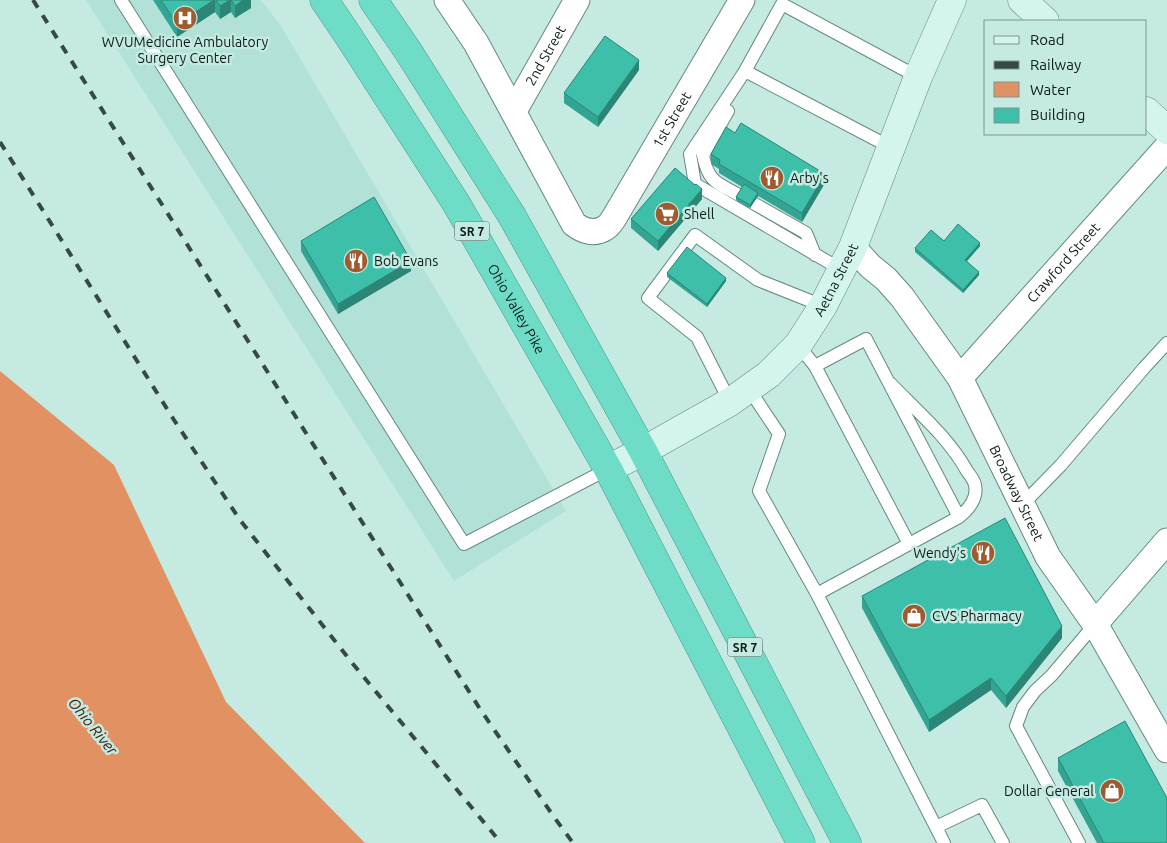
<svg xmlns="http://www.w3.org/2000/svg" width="1167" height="843" font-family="Ubuntu,sans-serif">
	<rect width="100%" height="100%" fill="#c4eae1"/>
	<!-- built -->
	<path fill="#b2e2d7" d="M86,0H261L281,26L566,511L454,581Z"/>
	<!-- water -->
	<path fill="#e29262" d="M0,371L114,465L226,702L365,843H0Z"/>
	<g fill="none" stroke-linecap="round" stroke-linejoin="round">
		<!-- lane casing -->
		<g stroke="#668981" stroke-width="14">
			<path id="lane" d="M121,0L464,544L608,469
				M745,71L690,154L695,184L842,270
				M728,111L703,155C708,182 717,183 739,195
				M890,147L745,71L782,4L918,77
				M753,203L806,233L815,255
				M798,345L815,366L909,544
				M815,366L866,339L959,517
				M749,389L779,434L759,491L817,594L944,843
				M730,402L697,337L648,298L695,235L758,280L823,306
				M1022,505L1061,465L1144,368L1167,343
				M817,594L959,517C969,509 978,499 975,485C974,480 970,475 967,471C948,437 917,411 890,383
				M936,827L982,805L1003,843
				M1079,843L1016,726L1023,707L1035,691L1052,675L1095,624"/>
		</g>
		<!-- street casing -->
		<g stroke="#668981" stroke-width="27">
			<g id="street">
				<path id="s1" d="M447,0L476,43L574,224C583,231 594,235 605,228C609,226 612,221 614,218L742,0"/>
				<path id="s2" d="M514,111L577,0"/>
				<path id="s3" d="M853,247L870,266L886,279L902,297L960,378L1048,557L1095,624L1167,750"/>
				<path id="s4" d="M960,378L1167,147"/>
				<path d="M1095,624L1167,541"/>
			</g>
		</g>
		<!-- secondary casing -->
		<g stroke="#668981" stroke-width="29">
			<g id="secondary">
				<path d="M1022,0L1045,21"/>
				<path d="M1146,111L1167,130"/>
				<path id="s5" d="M608,469L643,451L730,402L769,374L798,345L823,306L853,247L918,77L952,0"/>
			</g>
		</g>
		<!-- highway casing -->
		<g stroke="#4c988a" stroke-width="29">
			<g id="highway">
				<path id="s6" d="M324,0L349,37L456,203L608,469L801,843"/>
				<path d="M373,0L408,51L512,216L643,451L847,843"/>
			</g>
		</g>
		<!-- lane -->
		<use href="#lane" stroke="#fff" stroke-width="12"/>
		<!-- street -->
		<use href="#street" stroke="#fff" stroke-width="25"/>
		<!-- secondary -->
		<use href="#secondary" stroke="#d4f4ee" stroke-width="28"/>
		<!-- highway -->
		<use href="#highway" stroke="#6edcc7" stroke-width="28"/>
		<!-- rail -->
		<path stroke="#354945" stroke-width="4" stroke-dasharray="9 9" stroke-linecap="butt" d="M33,0L480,709L554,817L573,843
			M0,142L174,420L240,520L353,664L501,843"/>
	</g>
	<!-- wall -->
	<path fill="#34a492" d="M153,0H251V8L235,18L231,12L220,19L215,12L177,37Z
		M639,70L598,127L564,103V93Z
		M711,154L825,183L802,222L758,196L750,208L736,200V197L742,187L719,173V169L711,164Z
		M702,199L658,251L631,228V219Z
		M301,241L411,271L338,314L301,251Z
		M944,241L980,246L967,261L979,275L963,293L915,252V248Z
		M667,273L726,281L707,307L667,277Z
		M862,596L1062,638L1006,708L991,690L929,732L862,608Z
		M1058,758L1167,843H1097L1058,771Z"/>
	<!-- shaded-wall -->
	<path fill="#2b8677" d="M214,0H215V12L177,37V24Z
		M230,0H231V12L220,19V6Z
		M243,0H251V8L235,18V6Z
		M639,60V70L598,127V117Z
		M825,174V183L802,222V213Z
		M702,189V199L658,251V241Z
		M758,193V196L750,208V205Z
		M980,243V246L965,263V260Z
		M411,261V271L338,314V304Z
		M979,272V275L963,293V290Z
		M726,278V281L707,307V304Z
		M1062,626V638L1006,708V696Z
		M991,678V690L929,732V720Z"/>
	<!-- building -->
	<path fill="#3dbfaa" stroke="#2b8677" d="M161,0H214L177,24Z
		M216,0H230L220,6Z
		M231,0H243L235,6Z
		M605,36L639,60L598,117L564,93Z
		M741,123L825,174L802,213L719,164L720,160L711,154L726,127L735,133Z
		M675,168L695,185L696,184L702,189L658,241L631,219Z
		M744,184L758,193L750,205L736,197Z
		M374,197L411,261L338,304L301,241Z
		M958,224L980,243L965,260L979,272L963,290L915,248L931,230L944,241Z
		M687,247L726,278L707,304L667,273Z
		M1005,518L1062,626L1006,696L991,678L929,720L862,596Z
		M1125,721L1167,798V843H1104L1058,758Z"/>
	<!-- icons -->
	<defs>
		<g id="hospital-disc" transform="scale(1.25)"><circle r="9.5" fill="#9f5a2e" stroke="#c4eae1"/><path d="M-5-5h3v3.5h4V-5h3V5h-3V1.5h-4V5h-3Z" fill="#fff"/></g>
		<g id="restaurant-disc" transform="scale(1.25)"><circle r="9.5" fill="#9f5a2e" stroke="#c4eae1"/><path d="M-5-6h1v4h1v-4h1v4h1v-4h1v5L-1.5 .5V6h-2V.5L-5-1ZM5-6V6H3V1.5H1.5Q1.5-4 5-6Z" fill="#fff"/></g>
		<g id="supermarket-disc" transform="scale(1.25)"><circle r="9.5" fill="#9f5a2e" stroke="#c4eae1"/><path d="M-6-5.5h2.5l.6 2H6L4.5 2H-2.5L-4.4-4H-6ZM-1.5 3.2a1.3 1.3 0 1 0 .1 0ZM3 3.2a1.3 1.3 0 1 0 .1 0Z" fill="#fff"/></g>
		<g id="shop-disc" transform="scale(1.25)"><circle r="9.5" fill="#9f5a2e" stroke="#c4eae1"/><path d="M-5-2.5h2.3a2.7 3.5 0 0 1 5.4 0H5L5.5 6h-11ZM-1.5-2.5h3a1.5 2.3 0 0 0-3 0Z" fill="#fff"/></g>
	</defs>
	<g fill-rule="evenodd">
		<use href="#hospital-disc" x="185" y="18"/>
		<use href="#restaurant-disc" x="772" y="178"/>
		<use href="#supermarket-disc" x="667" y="214"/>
		<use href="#restaurant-disc" x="356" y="261"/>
		<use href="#restaurant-disc" x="983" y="553"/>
		<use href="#shop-disc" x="914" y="616"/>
		<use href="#shop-disc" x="1112" y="791"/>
	</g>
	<g text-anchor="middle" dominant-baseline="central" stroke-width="5" stroke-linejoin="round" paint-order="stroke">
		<!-- shield labels -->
		<g fill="#c4eae1" stroke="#435954" stroke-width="1">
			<rect x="454.5" y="221.5" width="35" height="19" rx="4"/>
			<rect x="727.5" y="637.5" width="35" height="19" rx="4"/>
		</g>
		<g font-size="12" font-weight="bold" fill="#0c1b18">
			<text x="472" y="231">SR 7</text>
			<text x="745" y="647">SR 7</text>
		</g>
		<!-- poi labels -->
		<g font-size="14" fill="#0c1b18" stroke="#c4eae1" text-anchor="start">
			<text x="185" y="42" text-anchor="middle">WVUMedicine Ambulatory<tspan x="185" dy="16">Surgery Center</tspan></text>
			<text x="790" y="178">Arby's</text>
			<text x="684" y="214">Shell</text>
			<text x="374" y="261">Bob Evans</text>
			<text x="966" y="553" text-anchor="end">Wendy's</text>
			<text x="932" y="616">CVS Pharmacy</text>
			<text x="1094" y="791" text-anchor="end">Dollar General</text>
		</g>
		<!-- street labels -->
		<g font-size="14" fill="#0c1b18" stroke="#c4eae1">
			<text stroke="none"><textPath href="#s2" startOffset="64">2nd Street</textPath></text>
			<text stroke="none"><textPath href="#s1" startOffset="419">1st Street</textPath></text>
			<text stroke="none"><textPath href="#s4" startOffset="155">Crawford Street</textPath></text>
			<text stroke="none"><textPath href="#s5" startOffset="304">Aetna Street</textPath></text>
			<text stroke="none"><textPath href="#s6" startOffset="364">Ohio Valley Pike</textPath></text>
			<text stroke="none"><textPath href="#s3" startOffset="298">Broadway Street</textPath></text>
		</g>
		<!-- water labels -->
		<g font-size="15" font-style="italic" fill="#42220e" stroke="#c4eae1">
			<text transform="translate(93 726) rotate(51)">Ohio River</text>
		</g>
	</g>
	<!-- legend -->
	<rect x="984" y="20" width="162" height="115" fill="#c4eae1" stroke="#7a9791"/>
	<rect x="994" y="36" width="25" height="8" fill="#d4f4ee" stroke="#7a9791"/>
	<text x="1030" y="45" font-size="15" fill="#0c1b18">Road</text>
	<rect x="994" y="61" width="25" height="8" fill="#354945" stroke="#7a9791"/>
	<text x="1030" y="70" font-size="15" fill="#0c1b18">Railway</text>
	<rect x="994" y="82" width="25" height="15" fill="#e29262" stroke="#7a9791"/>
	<text x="1030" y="95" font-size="15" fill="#0c1b18">Water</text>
	<rect x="994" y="108" width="25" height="15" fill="#3dbfaa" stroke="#7a9791"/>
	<text x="1030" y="120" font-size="15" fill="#0c1b18">Building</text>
</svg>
